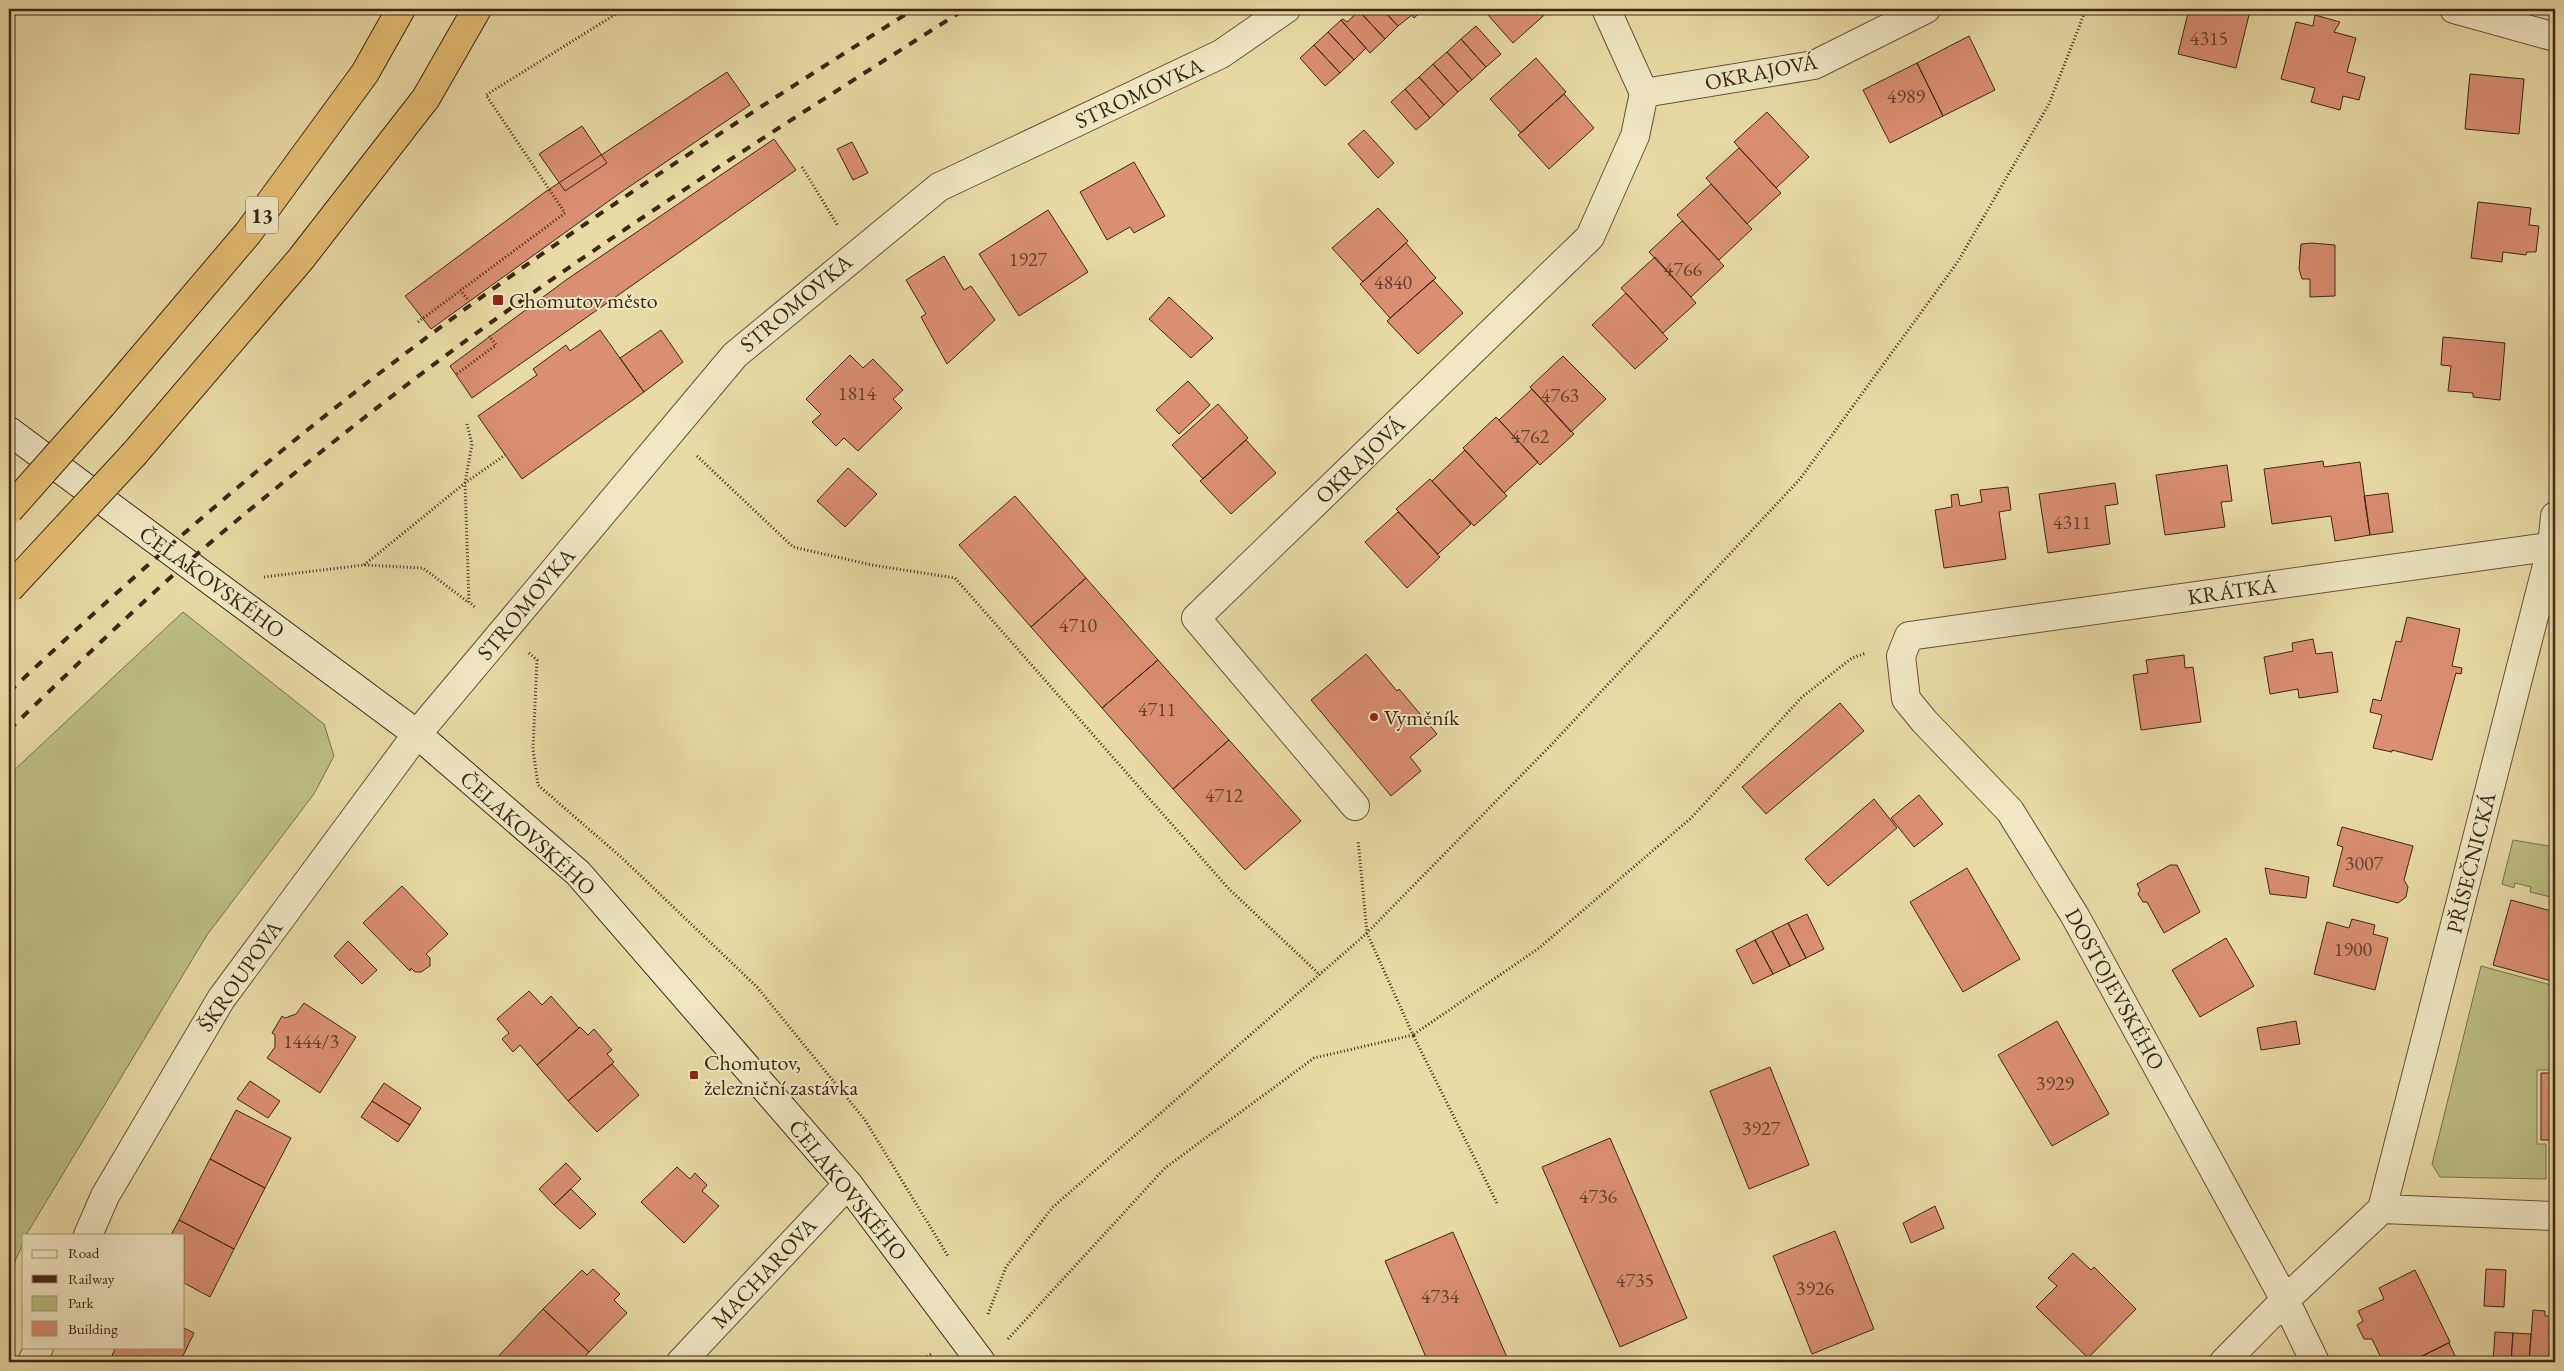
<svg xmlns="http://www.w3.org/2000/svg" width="2564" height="1371" font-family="'EB Garamond',serif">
	<rect width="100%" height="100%" fill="#e8daa5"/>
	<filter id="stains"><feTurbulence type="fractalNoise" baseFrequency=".004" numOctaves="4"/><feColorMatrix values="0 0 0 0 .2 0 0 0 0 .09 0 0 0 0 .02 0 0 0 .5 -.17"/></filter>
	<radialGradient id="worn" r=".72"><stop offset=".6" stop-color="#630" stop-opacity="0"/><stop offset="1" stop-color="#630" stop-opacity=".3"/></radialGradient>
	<!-- green -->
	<path fill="#bbbe82" stroke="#7c724b" d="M183,612L324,724L334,756L314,794L207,935L26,1235H24V1241L9,1275V775Z
		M2513,840L2555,847V898L2530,892L2531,887L2515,883L2514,888L2502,884Z
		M2481,966L2555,986V1070H2537V1144H2546V1179L2440,1177L2432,1164Z"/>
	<!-- building -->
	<path fill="#da8e72" stroke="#3c2714" d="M1362,9H1382L1398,26L1385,39L1359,11Z
		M1382,9H1406L1412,15L1398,26Z
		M1406,9H1424L1414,18Z
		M1492,9H1551L1513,43L1487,14Z
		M2189,9H2242L2250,11L2236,68L2178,54Z
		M1359,11L1385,39L1370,53L1341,20L1343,19L1347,22Z
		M2315,15L2340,22L2334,32L2356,38L2347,72L2365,77L2359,100L2343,96L2340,110L2311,102L2315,88L2281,79L2296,22L2313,26Z
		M1341,20L1366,48L1354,60L1328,32Z
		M1476,26L1501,54L1486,67L1461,39Z
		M1328,32L1354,60L1340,73L1314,45Z
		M1969,36L1995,90L1943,116L1917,63Z
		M1461,39L1486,67L1472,80L1447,52Z
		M1314,45L1340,73L1325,86L1300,58Z
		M1447,52L1472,80L1458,92L1433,64Z
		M1536,58L1566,92L1521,133L1490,99Z
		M1917,63L1943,116L1890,143L1863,90Z
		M1433,64L1458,92L1444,105L1419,77Z
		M727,72L750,105L620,193L431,329L405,296L545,192Z
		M2470,74L2524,79L2519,134L2465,129Z
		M1419,77L1444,105L1430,118L1405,89Z
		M1405,89L1430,118L1416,130L1391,102Z
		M1564,94L1594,128L1549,169L1518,135Z
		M1767,112L1809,157L1776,188L1734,142Z
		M582,126L607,163L565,191L539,154Z
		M1364,130L1394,163L1378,178L1348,144Z
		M774,139L796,170L472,398L450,366L566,280Z
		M852,142L868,173L853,180L837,149Z
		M1739,148L1781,193L1747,224L1706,178Z
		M1134,162L1165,216L1134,233L1130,227L1107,240L1080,192Z
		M1711,184L1752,229L1719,260L1677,215Z
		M2478,202L2531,208L2529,225L2539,226L2536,252H2527L2526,255L2503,252L2502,262L2471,258Z
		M1378,208L1408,241L1363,282L1332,248Z
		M1048,210L1088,272L1019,316L979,254Z
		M1682,221L1724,266L1691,297L1649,252Z
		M1406,243L1436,278L1390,318L1360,284Z
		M2312,243L2335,245V296L2310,297V279H2302L2299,269L2301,244Z
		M944,256L964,290L971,286L995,320L947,364L921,317L926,314L906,280Z
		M1655,257L1696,303L1663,333L1621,288Z
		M1433,280L1463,313L1418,354L1387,321Z
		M1626,293L1668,339L1635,369L1592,325Z
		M1169,297L1213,338L1191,358L1149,319Z
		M600,330L644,392L522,479L478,416L537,375L533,369L566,345L570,351Z
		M661,330L683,362L644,392L620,358Z
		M2443,337L2505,343L2500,400L2473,397V393L2448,391L2451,366L2441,365Z
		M850,355L863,368L873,359L903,390L893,399L902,408L858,451L844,438L836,446L812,422L821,414L806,399Z
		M1563,356L1606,399L1571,432L1530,387Z
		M1188,381L1210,405L1179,434L1156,410Z
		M1532,389L1574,434L1540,465L1499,420Z
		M1218,404L1248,438L1203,479L1172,445Z
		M1496,417L1538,462L1504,493L1463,448Z
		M1246,440L1276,473L1231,514L1200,481Z
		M1465,450L1507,496L1474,526L1432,481Z
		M2323,461L2324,467L2360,462L2370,535L2335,541L2331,516L2272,524L2264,469Z
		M2227,465L2232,501L2221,502L2225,527L2165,535L2156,475Z
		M848,468L877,494L845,527L817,501Z
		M1430,479L1471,524L1438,554L1396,509Z
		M2115,483L2118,504L2105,506L2110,544L2048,553L2039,494Z
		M2008,487L2011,510L1999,512L2006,559L1944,568L1935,510L1952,507L1951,495L1958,494L1960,506L1982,502L1980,490Z
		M2388,493L2393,532L2370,535L2364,496Z
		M1015,496L1086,578L1031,627L959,545Z
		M1398,512L1440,557L1407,588L1365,542Z
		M1086,578L1158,660L1102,708L1031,627Z
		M2407,617L2460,629L2452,666L2462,668L2461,674L2456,673L2432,760L2392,750V752L2373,748L2382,715L2370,712L2373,699L2381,701L2396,641L2401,642Z
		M2313,639L2316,654L2332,652L2338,692L2299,698L2298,689L2270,694L2264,657L2293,651L2292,643Z
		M1366,654L1397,691L1399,689L1437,734L1410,757L1421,771L1391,796L1311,700Z
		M2184,655L2185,668L2193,667L2201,722L2141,730L2133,675L2148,673L2146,660Z
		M1158,660L1229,740L1173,789L1102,708Z
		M1840,703L1864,731L1766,814L1742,787Z
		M1229,740L1301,821L1245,870L1173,789Z
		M1919,795L1943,824L1914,847L1891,818Z
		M1874,799L1897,828L1828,886L1805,859Z
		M2342,827L2413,846L2404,880L2408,887L2406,897L2398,903L2333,886L2343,847L2337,845Z
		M2170,865H2177L2200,912L2164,933L2147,902H2143L2138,894L2140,890L2137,884Z
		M1967,868L2020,959L1963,992L1910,902Z
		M2265,868L2309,877L2306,898L2270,894Z
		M402,886L448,934L426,954L430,958V966L421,972H415L411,968L410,971L363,923Z
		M2511,900L2555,912V982L2493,965Z
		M1807,914L1824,949L1806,958L1788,923Z
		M2352,919L2375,925L2373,934L2388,938L2375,990L2314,974L2327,922L2349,928Z
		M1788,923L1806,958L1790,966L1772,931Z
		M1772,931L1790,966L1773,974L1755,940Z
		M2226,938L2254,986L2200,1017L2172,970Z
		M1755,940L1773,974L1753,984L1736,950Z
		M348,941L377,970L362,984L334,956Z
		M529,991L542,1005L551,996L579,1028L537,1065L520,1045L513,1052L502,1039L509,1033L497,1019Z
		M304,1003L356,1037L320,1093L267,1058L275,1047V1035L272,1033L282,1016L285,1018L296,1014Z
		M2057,1021L2109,1114L2052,1146L1998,1055Z
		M2296,1021L2300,1044L2261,1050L2257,1028Z
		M580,1027L588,1035L594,1029L612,1050L607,1054L614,1062L568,1101L537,1065Z
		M612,1064L639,1095L597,1132L568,1101Z
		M1770,1067L1809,1165L1749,1189L1710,1091Z
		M2541,1073H2555V1140H2541Z
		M250,1081L280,1101L268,1118L237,1099Z
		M384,1083L421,1108L410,1125L372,1101Z
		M372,1101L410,1125L398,1142L361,1117Z
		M236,1110L291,1138L265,1188L210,1159Z
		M1610,1138L1687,1318L1620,1347L1542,1167Z
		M210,1159L265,1188L234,1249L179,1220Z
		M566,1163L581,1179L554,1205L539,1189Z
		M677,1167L690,1179L695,1173L707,1185L702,1191L719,1206L684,1243L641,1202Z
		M571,1189L596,1214L580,1229L554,1205Z
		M1935,1206L1944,1228L1911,1243L1903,1223Z
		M179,1220L234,1249L210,1297L184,1283V1235H171Z
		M1835,1231L1874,1329L1812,1354L1773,1256Z
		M1453,1232L1509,1362H1428L1385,1261Z
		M2073,1253L2091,1270L2094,1267L2136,1309L2088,1358L2036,1307L2057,1286L2048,1278Z
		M593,1269L620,1294L614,1300L627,1313L589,1352L543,1309L582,1270L587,1275Z
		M2486,1269L2506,1270L2504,1307L2484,1306Z
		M2415,1270L2450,1342L2410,1362H2383L2372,1339H2364L2357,1325L2363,1321L2358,1311L2384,1299L2379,1288Z
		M543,1309L589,1352L580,1362H497L495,1360Z
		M2533,1310L2545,1311V1316H2550L2549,1362H2529Z
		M2550,1311H2555V1337H2549Z
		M184,1328L194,1333L180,1362H109L116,1347H184Z
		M2495,1332L2513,1333L2511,1362H2493Z
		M2513,1333L2531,1334L2529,1362H2511Z
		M2449,1343L2458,1362H2410Z"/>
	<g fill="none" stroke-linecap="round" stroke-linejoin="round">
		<!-- street casing -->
		<g stroke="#675438" stroke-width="30">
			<path id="street" d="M2454,9L2555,37
				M1644,93L1814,65L1926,9
				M1355,806L1196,618L1590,237L1635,136L1644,93L1606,9
				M2382,1209L2552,546L2555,516
				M88,1235L105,1196L221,999L417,734L735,355L939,187L1221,54L1286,9
				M32,1362L39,1347
				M681,1362L848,1184
				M2224,1362L2285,1300L2382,1209L2555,1216
				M2315,1362L2285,1300L2075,916L2010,811L1924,721L1906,699L1901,656L1909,636L2555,546"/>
		</g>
		<!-- secondary casing -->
		<g stroke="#3c2714" stroke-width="30">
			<path id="secondary" d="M9,431L417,734L578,873L848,1184L981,1362"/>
		</g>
		<!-- highway casing -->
		<g stroke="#3c2714" stroke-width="30">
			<path id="highway" d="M102,405L248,233L365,73L401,9
				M135,453L300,260L426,98L477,9"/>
		</g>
		<!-- path -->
		<path stroke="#3c2714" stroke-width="3" stroke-dasharray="1 2.5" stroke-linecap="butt" d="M802,167L838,226
			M460,290L469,301
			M418,322L565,213L486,95L624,9
			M457,374L496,345L489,336
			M467,424L472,444L465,483L469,602L476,608
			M697,456L793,547L872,565L955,578L1228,888L1320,975
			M364,565L465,483L505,455
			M264,577L364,565L423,568L468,602
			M529,653L537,660L533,749L538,785L621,857L757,987L865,1120L948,1256
			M1497,1203L1413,1035L1539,948L1691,818L1802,697L1852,658L1866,653
			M988,1314L1006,1267L1053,1207L1367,933L1552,744L1800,479L1957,263L2049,104L2086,9
			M1008,1339L1165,1168L1314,1058L1413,1035L1367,933L1358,840
			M918,1362L933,1353"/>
		<!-- street -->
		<use href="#street" stroke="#f0e7c4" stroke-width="28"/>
		<!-- secondary -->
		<use href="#secondary" stroke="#f0e7c4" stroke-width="28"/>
		<!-- highway -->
		<use href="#highway" stroke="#e4bd72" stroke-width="28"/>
		<!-- rail -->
		<path stroke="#3c2714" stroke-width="4" stroke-dasharray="9 9" stroke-linecap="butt" d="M9,692C123,585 239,482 363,386C539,249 726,128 914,9
			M9,730C83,659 156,587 235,522C323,449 414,377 507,311C656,205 811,107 965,9"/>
		<!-- highway-bridge casing -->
		<g stroke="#3c2714" stroke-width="30" stroke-linecap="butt">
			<path id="highway-bridge" d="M9,510L102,405
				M9,589L135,453"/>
		</g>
		<!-- highway-bridge -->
		<use href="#highway-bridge" stroke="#e4bd72" stroke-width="28"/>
	</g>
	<!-- markers -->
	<g fill="#8f2418" stroke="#f0e7c4" stroke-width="2">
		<rect x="492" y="294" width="12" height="12" rx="2.5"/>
		<circle cx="1374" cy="717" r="5"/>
		<rect x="689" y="1070" width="10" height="10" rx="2.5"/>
	</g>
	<g text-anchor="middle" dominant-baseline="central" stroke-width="4" stroke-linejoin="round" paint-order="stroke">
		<!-- number labels -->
		<g font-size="20" fill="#64412c">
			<text x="2209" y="38">4315</text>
			<text x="1906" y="96">4989</text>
			<text x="1028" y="259">1927</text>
			<text x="1683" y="269">4766</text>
			<text x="1393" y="282">4840</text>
			<text x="857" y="393">1814</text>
			<text x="1560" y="395">4763</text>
			<text x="1530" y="436">4762</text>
			<text x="2072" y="522">4311</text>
			<text x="1078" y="625">4710</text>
			<text x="1157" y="709">4711</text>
			<text x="1224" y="795">4712</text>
			<text x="2364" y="863">3007</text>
			<text x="2353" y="949">1900</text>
			<text x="311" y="1041">1444/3</text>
			<text x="2055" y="1083">3929</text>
			<text x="1761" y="1128">3927</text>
			<text x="1598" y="1196">4736</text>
			<text x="1635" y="1280">4735</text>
			<text x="1815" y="1288">3926</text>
			<text x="1440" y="1296">4734</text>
		</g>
		<!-- shield labels -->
		<rect fill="#f0e7c4" stroke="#726149" stroke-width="1" x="246" y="196.5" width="32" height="37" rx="4"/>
		<g font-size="21" font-weight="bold" fill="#3c2714">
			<text x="262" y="215">13</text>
		</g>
		<!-- street labels -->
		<g font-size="22" fill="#3c2714" stroke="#f0e7c4">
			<text transform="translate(1761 72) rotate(-11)">OKRAJOVÁ</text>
			<text transform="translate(1139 93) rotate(-25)">STROMOVKA</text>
			<text transform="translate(796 303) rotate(-40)">STROMOVKA</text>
			<text transform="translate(1360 460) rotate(-44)">OKRAJOVÁ</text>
			<text transform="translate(212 582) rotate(36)">ČELAKOVSKÉHO</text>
			<text transform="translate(2232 591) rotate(-8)">KRÁTKÁ</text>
			<text transform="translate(526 604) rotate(-50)">STROMOVKA</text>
			<text transform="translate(528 833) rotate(42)">ČELAKOVSKÉHO</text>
			<text transform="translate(2471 863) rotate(-76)">PŘÍSEČNICKÁ</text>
			<text transform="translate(240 976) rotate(-55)">ŠKROUPOVA</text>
			<text transform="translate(2115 989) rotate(61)">DOSTOJEVSKÉHO</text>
			<text transform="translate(848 1190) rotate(51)">ČELAKOVSKÉHO</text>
			<text transform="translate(764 1273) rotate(-47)">MACHAROVA</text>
		</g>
		<!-- poi labels -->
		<g font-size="22" fill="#3c2714" stroke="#f0e7c4" text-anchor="start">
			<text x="509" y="300">Chomutov město</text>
			<text x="1384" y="717">Vyměník</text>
			<text x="704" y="1062">Chomutov,<tspan x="704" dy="25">železniční zastávka</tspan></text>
		</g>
	</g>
	<!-- margin -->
	<rect width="2564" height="1371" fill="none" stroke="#e8daa5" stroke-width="30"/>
	<rect x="10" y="10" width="2544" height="1351" fill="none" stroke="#3c2714" stroke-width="2.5"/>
	<rect x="15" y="15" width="2534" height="1341" fill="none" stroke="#3c2714"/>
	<!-- legend -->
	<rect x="22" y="1234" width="162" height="115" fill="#f0e7c4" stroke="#a89a7e"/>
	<rect x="32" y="1250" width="25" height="8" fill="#f0e7c4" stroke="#a89a7e"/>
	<text x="68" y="1258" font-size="15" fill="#3c2714">Road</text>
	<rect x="32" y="1275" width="25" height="8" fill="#3c2714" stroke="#a89a7e"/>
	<text x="68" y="1284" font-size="15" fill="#3c2714">Railway</text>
	<rect x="32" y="1296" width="25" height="15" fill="#bbbe82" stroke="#a89a7e"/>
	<text x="68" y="1308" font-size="15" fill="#3c2714">Park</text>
	<rect x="32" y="1321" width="25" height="15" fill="#da8e72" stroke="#a89a7e"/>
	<text x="68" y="1334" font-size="15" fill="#3c2714">Building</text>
	<rect width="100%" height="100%" filter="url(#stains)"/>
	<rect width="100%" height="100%" fill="url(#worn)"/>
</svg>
